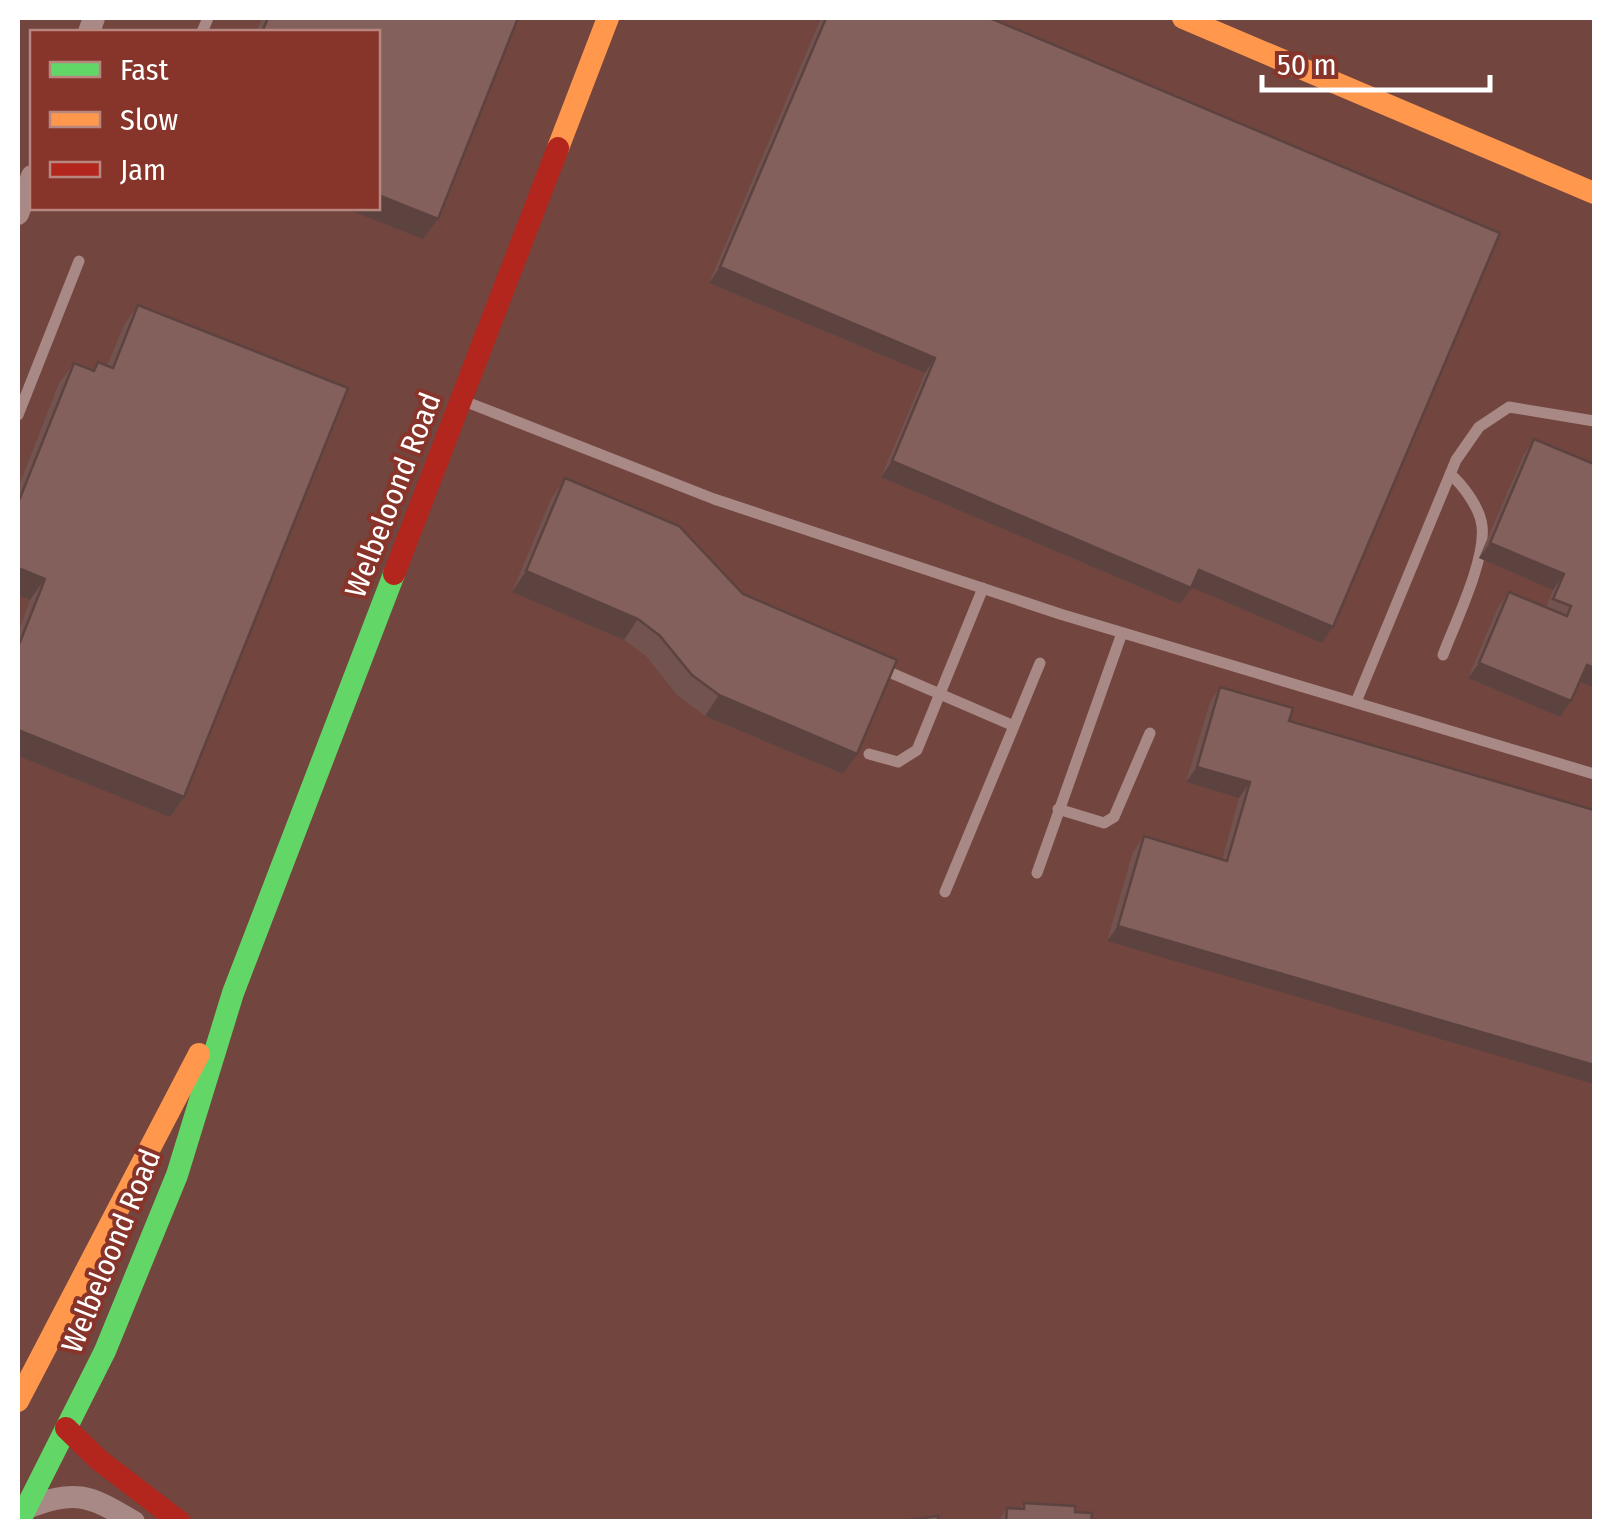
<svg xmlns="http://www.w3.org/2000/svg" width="1612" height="1539" font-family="'Fira Sans Condensed',sans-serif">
	<rect width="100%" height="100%" fill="#72453f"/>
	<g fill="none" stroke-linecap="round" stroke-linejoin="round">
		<!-- lane -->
		<path stroke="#a88986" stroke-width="11" d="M202,32L208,18
			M464,401L714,499L1060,614L1594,774
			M18,415L79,261
			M1443,655C1455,623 1486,560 1482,526C1480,508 1463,485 1450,474
			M882,669L1014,726L945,892
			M1356,702L1456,460L1479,427L1509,407L1594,421
			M1014,726L1040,663
			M869,754L898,762L917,750L983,588
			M1058,809L1104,823L1114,817L1150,733
			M1037,873L1122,633"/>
		<!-- street -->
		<path stroke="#a88986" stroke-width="22" d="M89,32L94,18
			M18,214L32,176
			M24,1509C75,1489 88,1494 134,1522"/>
		<!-- fast -->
		<path stroke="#63d668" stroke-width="22" d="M19,1522L105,1351L177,1175L233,993L394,574"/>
		<!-- slow -->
		<path stroke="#ff974d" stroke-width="22" d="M1183,18L1594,193
			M558,148L608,18
			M18,1401L199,1054"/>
		<!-- jam -->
		<path stroke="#b3261e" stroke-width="22" d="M394,574L558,148
			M66,1428L99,1460L180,1522"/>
	</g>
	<!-- wall -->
	<path fill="#72534f" d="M262,18H518L438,219L423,239L378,32H256Z
		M821,18H990L1333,627L1322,643L1191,587L1180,604L881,477L925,373L709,283Z
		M138,305L184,797L170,817L18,756V632L30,600L18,595V488L59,383L74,363L92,370L98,362L107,366L124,325Z
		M1534,439L1594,464L1579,682L1560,717L1468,678L1498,607L1509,592L1546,607L1553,590L1479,558L1524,454Z
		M565,478L843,774L705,716L677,695L646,656L624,640L512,592L551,499Z
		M1220,687L1289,721L1594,810L1107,941L1133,852L1144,836L1222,860L1239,798L1186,782L1210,702Z
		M1024,1503L1075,1512L1091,1522H998L1007,1508H1020Z"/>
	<!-- shaded-wall -->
	<path fill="#5c4340" d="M378,195L438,219L423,239L344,208H378Z
		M720,267L935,358L925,373L709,283Z
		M892,461L1191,588L1180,604L881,477Z
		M1490,543L1564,574L1553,590L1479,558Z
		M18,568L45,579L30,600L18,595Z
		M1199,570L1333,627L1322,643L1188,586Z
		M526,571L638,619L624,640L512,592Z
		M1479,663L1571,701L1560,717L1468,678Z
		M1587,665L1594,668V688L1576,680Z
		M719,695L857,754L843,774L705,716Z
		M18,730L184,797L170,817L18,756Z
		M1197,767L1250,782L1239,798L1186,782Z
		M1118,926L1594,1065V1084L1107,941Z"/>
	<!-- building -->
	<path fill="#84605c" stroke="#5c4340" stroke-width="2.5" d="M268,18H518L438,219L378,195V32H262Z
		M826,18H990L1500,233L1333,627L1199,570L1191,588L892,461L935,358L720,267Z
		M138,305L348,388L184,797L18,730V647L45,579L18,568V503L74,363L94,371L98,362L113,368Z
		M1534,439L1594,464V668L1587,665L1571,701L1479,663L1509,592L1567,616L1571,606L1553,599L1564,574L1490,543Z
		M565,478L679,526L743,594L897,660L857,754L719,695L692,675L660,636L638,619L526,571Z
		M1220,687L1293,708L1289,721L1594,810V1065L1118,926L1144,836L1227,861L1250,782L1197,767Z
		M1024,1503L1075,1506V1512L1092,1513L1091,1522H1006L1007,1508L1024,1509Z
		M938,1516V1522H895Z"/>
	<g text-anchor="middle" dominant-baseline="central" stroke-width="8" stroke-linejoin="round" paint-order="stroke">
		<!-- street labels -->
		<g font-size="30" fill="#fff" stroke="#87352a">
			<text transform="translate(393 495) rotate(-69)">Welbeloond Road</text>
			<text transform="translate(111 1251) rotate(-68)">Welbeloond Road</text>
		</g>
	</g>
	<!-- border -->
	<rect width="1612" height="1539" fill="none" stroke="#ffffff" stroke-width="40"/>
	<!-- legend -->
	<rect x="30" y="30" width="350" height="180" fill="#87352a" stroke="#b7867f" stroke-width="2.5"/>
	<rect x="50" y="62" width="50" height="15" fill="#63d668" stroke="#b7867f" stroke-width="2.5"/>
	<text x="120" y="80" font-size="30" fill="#ffffff">Fast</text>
	<rect x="50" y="112" width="50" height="15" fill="#ff974d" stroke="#b7867f" stroke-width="2.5"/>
	<text x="120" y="130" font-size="30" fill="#ffffff">Slow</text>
	<rect x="50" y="162" width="50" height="15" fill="#b3261e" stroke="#b7867f" stroke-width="2.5"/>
	<text x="120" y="180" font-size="30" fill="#ffffff">Jam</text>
	<!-- scale -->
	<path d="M1262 75v15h228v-15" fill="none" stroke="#ffffff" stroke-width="5"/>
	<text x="1277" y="75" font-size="30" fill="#ffffff" stroke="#87352a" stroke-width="8" paint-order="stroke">50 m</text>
</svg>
